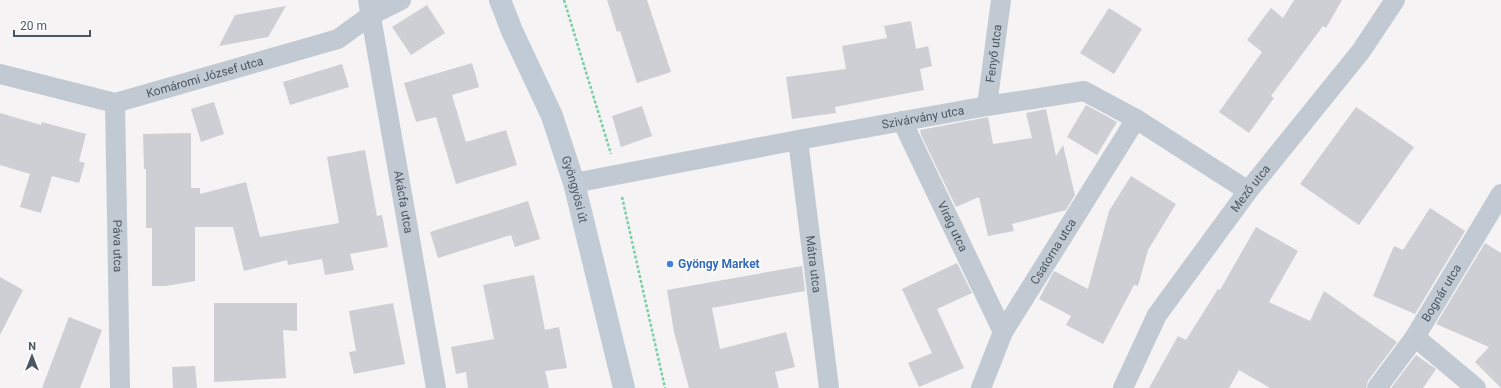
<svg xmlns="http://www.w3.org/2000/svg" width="1501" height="388" font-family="Roboto,sans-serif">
	<rect width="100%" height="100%" fill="#f5f3f3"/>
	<!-- building -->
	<path fill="#cdcfd5" d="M607,0H647L671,72L637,83L620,31L617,32Z
		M1294,0H1342L1326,28L1323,26L1271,96L1274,98L1249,133L1219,112L1262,52L1247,40L1271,8L1283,18Z
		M427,5L445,33L411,55L392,27Z
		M286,6L268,37L219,46L235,15Z
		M1109,8L1142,29L1114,74L1080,53Z
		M911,21L916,49L928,46L932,66L920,69L924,90L835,107L836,113L792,119L786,77L846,69L842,46L887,38L884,26Z
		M472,63L479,87L452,95L466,142L506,130L517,165L456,184L436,117L416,122L404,83Z
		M342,64L349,87L290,105L283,82Z
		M214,102L224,134L201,142L191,109Z
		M1086,105L1117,122L1097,155L1067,137Z
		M642,106L652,136L621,147L612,116Z
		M1356,107L1414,147L1359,225L1300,184Z
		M1046,109L1056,156L1063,145L1075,195L1066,210L1012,224L1014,231L988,236L979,197L956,207L921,135L920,130L988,117L993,144L1032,138L1026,113Z
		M0,113L41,125L42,122L86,134L79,161L85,163L79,183L52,176L41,213L20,207L30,174L0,165Z
		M191,133V188H200V194L246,182L260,237L339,223L327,157L365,150L377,216L382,215L388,247L350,254L354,270L325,275L322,259L288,265L287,260L244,271L233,227H195V281L166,286H152V228H146V169H144L143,134Z
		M1131,176L1176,204L1148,250L1138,286L1134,285L1103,344L1066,325L1071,316L1039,299L1054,271L1088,289L1109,211Z
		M528,201L540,239L515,247L511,235L438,258L430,232Z
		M1430,208L1465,231L1415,314L1373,296L1394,246L1403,250Z
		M1256,227L1298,251L1269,302L1310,321L1324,291L1397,342L1368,381L1366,388H1270L1239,370L1229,388H1149L1178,336L1186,340L1218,289L1220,290Z
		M1485,243L1501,253V388L1475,362L1489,347L1436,324Z
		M957,263L972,293L937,309L964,368L919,387L908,363L932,353L902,289Z
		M802,266L805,291L712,308L720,349L786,332L795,367L775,372L779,388H689L674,332L667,290Z
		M534,275L545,330L559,327L567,368L545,371L549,388H468L466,372L456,374L451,347L494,339L483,285Z
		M0,277L23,290L0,335Z
		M214,303H297V331L283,330L286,378L214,382Z
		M393,303L405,364L354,374L349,352L356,351L349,311Z
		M69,317L102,330L80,388H42Z
		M1416,355L1436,369L1423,388H1391Z
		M195,366L197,388H173L172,367Z"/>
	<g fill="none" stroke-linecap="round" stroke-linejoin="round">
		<!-- path -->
		<path stroke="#7ad0a6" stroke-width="2.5" stroke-dasharray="3 2" stroke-linecap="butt" d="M564,0L611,154
			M622,197L665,388"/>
		<!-- street -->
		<g stroke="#c1cad2" stroke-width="20">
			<path id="s1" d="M368,0L436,388"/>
			<path id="s2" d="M0,74L115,103L338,39L371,15L401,0"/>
			<path id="s3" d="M115,103L120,388"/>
			<path id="s4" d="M987,106L1001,0"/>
			<path id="s5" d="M902,121L1003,332"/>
			<path id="s6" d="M798,140L829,388"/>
			<path id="s7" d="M574,183L798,140L987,106L1084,91L1136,119L1248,191"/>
			<path d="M1415,337L1476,388"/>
			<path id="s8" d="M981,388L1003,332L1136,119"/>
			<path id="s9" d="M1123,388L1157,315L1248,191L1361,51L1395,0"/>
			<path id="s10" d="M1377,388L1415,337L1501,194"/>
		</g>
		<!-- secondary -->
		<path stroke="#c1cbd6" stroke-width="22" id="s11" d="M500,0L512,31L552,116L574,183L624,388"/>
	</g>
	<!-- markers -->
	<circle fill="#3f7fe0" stroke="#fff" stroke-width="1.5" cx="670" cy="264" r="4"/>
	<g text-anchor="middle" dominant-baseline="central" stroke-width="3.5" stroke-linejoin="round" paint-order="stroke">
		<!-- street labels -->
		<g font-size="12" fill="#4a5661" stroke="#fff">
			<text stroke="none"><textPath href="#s4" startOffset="53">Fenyő utca</textPath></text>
			<text stroke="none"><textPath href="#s2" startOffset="212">Komáromi József utca</textPath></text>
			<text stroke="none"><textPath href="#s7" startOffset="355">Szivárvány utca</textPath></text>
			<text stroke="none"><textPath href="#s9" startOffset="238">Mező utca</textPath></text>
			<text stroke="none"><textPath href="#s11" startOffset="204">Gyöngyösi út</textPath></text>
			<text stroke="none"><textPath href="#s1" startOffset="205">Akácfa utca</textPath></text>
			<text stroke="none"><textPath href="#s5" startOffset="117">Virág utca</textPath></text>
			<text stroke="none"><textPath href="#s3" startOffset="143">Páva utca</textPath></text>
			<text stroke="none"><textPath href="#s8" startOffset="155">Csatorna utca</textPath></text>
			<text stroke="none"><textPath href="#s6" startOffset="125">Mátra utca</textPath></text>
			<text stroke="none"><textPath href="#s10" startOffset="115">Bognár utca</textPath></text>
		</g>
		<!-- shop labels -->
		<g font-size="12" font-weight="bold" fill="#366cbe" stroke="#fff" text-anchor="start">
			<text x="678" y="264">Gyöngy Market</text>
		</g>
	</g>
	<!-- north arrow -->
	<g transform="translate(32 356)" stroke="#ffffff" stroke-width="3" paint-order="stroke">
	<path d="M0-3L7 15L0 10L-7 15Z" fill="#4a5661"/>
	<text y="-6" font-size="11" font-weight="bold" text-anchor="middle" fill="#4a5661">N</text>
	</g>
	<!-- scale -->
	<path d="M14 30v6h76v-6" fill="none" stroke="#4a5661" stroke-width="2"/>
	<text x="20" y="30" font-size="12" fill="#4a5661" stroke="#ffffff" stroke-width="3" paint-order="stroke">20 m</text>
</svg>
